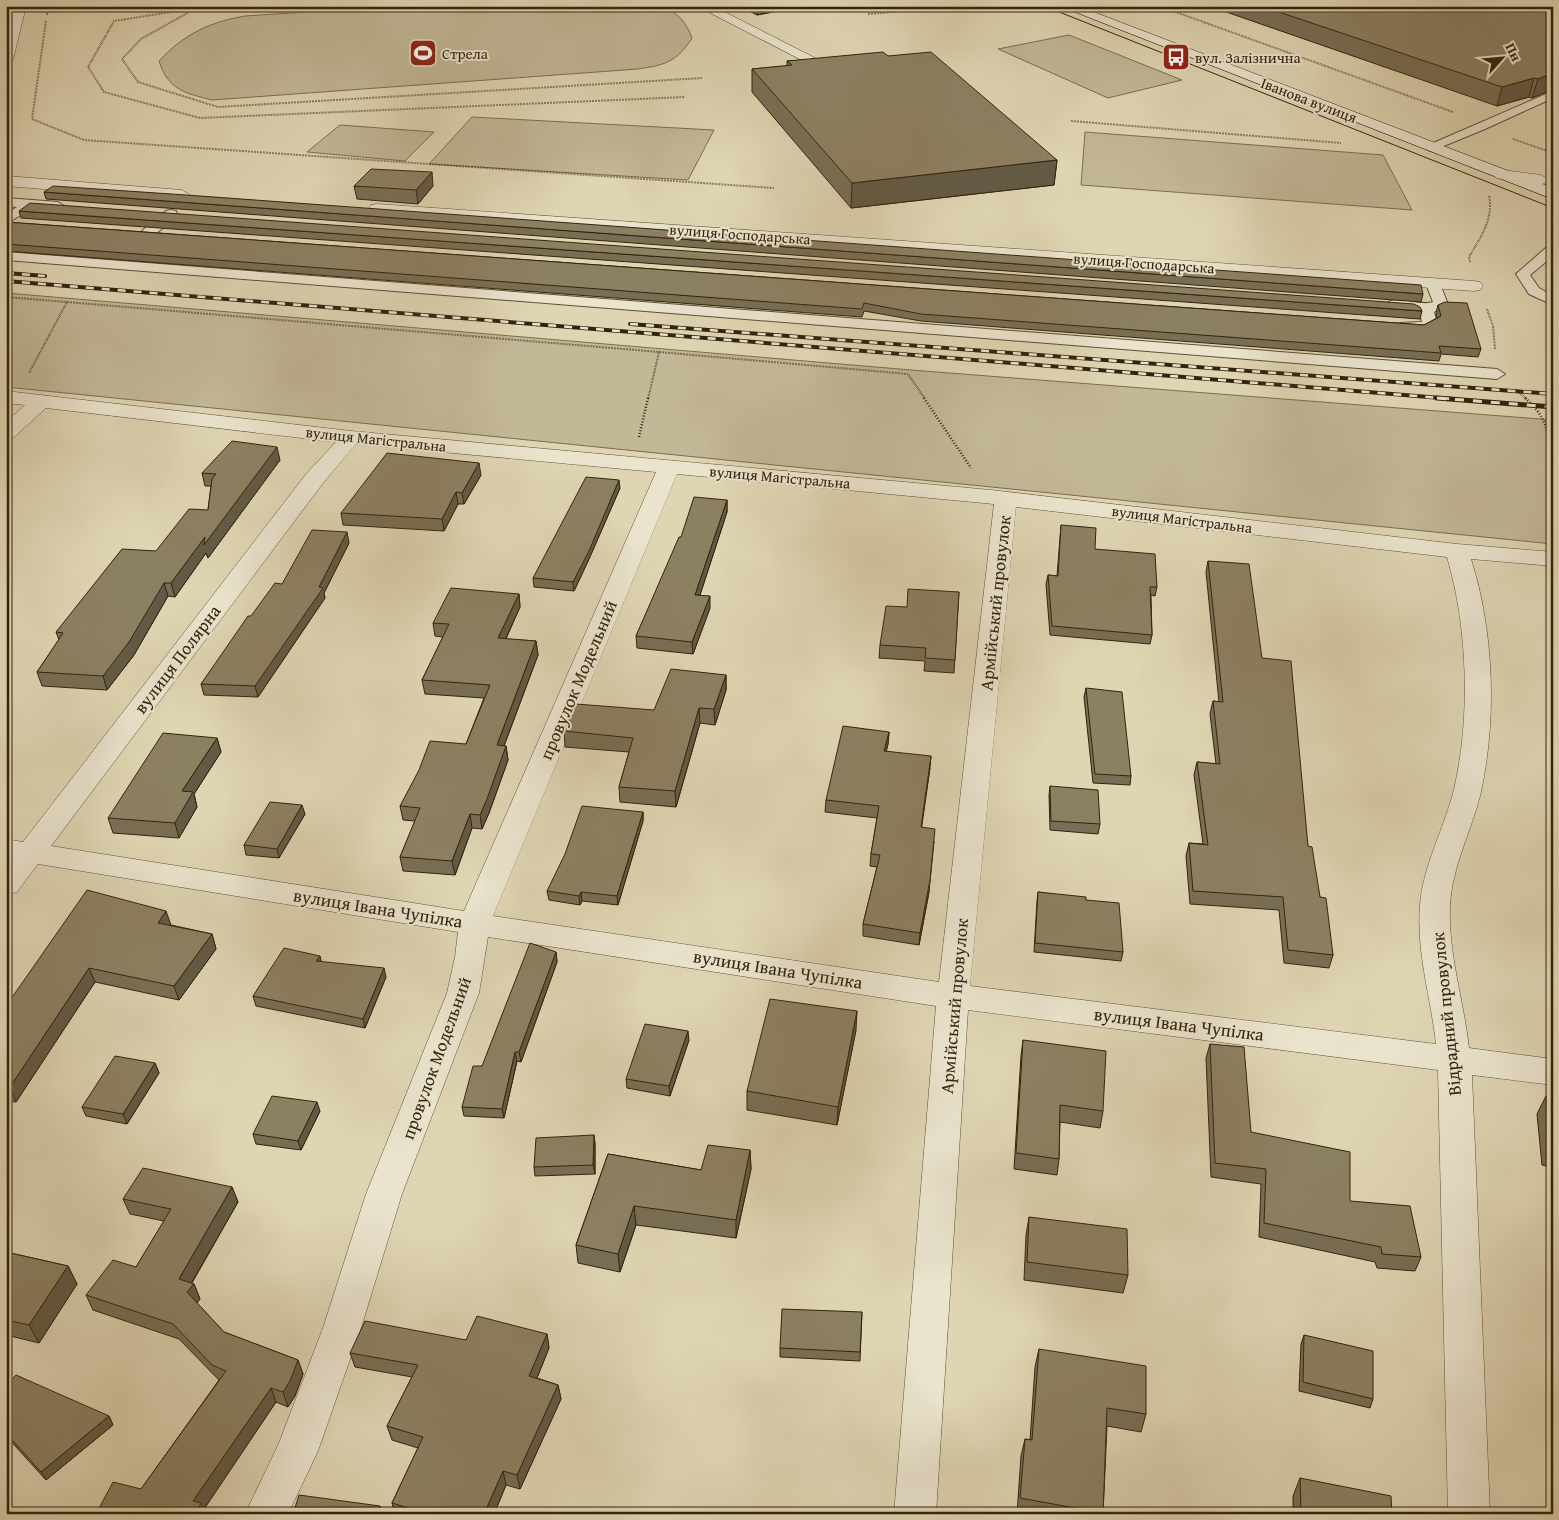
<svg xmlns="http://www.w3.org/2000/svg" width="1559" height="1520" font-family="'Gentium Book Plus',serif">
	<rect width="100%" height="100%" fill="#dfd5b3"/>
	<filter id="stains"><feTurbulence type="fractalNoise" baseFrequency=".004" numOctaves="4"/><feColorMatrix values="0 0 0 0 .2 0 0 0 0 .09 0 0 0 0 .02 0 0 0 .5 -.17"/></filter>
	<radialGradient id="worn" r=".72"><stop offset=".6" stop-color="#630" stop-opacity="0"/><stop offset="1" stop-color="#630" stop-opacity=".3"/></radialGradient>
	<!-- green -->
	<path fill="#c2b797" stroke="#7a6d52" d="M398,6H663C679,14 686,22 692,38C677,62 665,65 638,69L212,100C185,93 168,90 159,61C184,34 210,22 245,16Z
		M1069,35L1182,80L1108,98L998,49Z
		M472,117L714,130L688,180L429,164Z
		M340,125L434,132L405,161L307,152Z
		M1085,132L1383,155L1412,210L1081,185Z
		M6,293L911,370L1553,420V544L6,387Z"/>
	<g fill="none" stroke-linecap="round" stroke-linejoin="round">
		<!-- lane casing -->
		<g stroke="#5e5036" stroke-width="2">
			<path id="lane" d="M1553,91V98L1485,129L1434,150L1430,151L1424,147Z
				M6,198L58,202L64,206L58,210L32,208L6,224V214L17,207L6,206Z
				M171,210L176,211L177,214L176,217L153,236H143L141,233L143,230L166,211Z
				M1553,245V256L1530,275L1539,288L1553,296V305L1529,294L1516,274L1548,246Z
				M6,252L1497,369L1505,374L1497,379L6,260Z
				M1433,280L1440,284L1448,304L1434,312L1437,323C1430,334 1412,332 1400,329L1398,326L1400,323L1422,322L1420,313L1392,309L1385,305C1395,293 1420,307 1433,302L1426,284Z"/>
		</g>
		<!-- street casing -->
		<g stroke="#5e5036" stroke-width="1">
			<path id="street" d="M14,6H26L13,60L6,64V34Z
				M697,6H713L825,63L818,67L813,66Z
				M1502,170L1541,175L1549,180L1541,185L1496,178L1494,175L1496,172Z
				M6,176L182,190L190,195L182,200L6,186Z
				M377,204L1474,281L1480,282L1483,286L1480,290L1474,291L371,213L369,209L371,205Z
				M6,391L351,431L991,490L1457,544L1553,552V566L1471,559C1494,631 1497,718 1481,792C1472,830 1452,866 1450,906C1448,954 1464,1001 1469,1048L1553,1059V1085L1472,1075L1490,1514H1448L1438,1070L968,1010L936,1514H894L936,1006L488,937L479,993L402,1194L361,1328L318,1451L288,1514H245L279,1443L323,1328L366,1194L447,993L455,957L458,932L38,864L17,892L6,895V864L9,860L6,859V839L23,842L307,473L336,442L46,408L13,438L6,440V422L25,405L6,403ZM356,444L656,472L464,911L51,846L323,483ZM677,474L994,504L939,982L493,916ZM1016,507L1447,557C1468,628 1471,721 1453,793C1443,831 1423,866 1420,905C1416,952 1431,998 1436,1044L970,986Z"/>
		</g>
		<!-- secondary casing -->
		<g stroke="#33230d" stroke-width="1">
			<path id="secondary" d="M1060,6H1078L1553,188V199Z"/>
		</g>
		<!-- path-far1 -->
		<path stroke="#33230d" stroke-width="2" stroke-dasharray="0.5 1" stroke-linecap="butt" d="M209,6L114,21L88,67L104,92L200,118L685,97
			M1159,6L1453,112
			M206,8L217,6
			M197,10L191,11L141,39L122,59L138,82L218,107L702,78
			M868,14L969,6
			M47,15V12L128,6
			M46,21L32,119L84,140L774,188
			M1071,121L1341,143
			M1513,139L1553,153
			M1470,262L1469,257C1480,238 1494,219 1489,196
			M6,297L67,302L29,373
			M67,302L659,352L648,399
			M1487,309L1493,326L1495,349
			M659,352L908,374L925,399
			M1516,390L1527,399"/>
		<!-- path -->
		<path stroke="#33230d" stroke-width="2.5" stroke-dasharray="1 2" stroke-linecap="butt" d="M924,398L971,468
			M1525,398C1554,422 1550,450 1553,485
			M639,437L648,398"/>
		<!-- lane -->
		<use href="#lane" fill="#eae4ce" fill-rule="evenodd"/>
		<!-- street -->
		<use href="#street" fill="#eae4ce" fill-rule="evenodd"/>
		<!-- secondary -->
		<use href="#secondary" fill="#eae4ce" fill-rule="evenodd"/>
		<!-- tram -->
		<path stroke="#33230d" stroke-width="1" d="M1044,6L1553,208"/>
		<!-- rail-far1 casing -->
		<g stroke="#33230d" stroke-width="4">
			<path id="rail-far1" d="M6,273L45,276
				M6,281L1453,399
				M630,324L1553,394"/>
		</g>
		<!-- rail casing -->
		<g stroke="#33230d" stroke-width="5">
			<path id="rail" d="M1437,398L1553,407"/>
		</g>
		<!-- rail-far1 -->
		<use href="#rail-far1" stroke="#eae4ce" stroke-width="2.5" stroke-dasharray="8" stroke-linecap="butt"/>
		<!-- rail -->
		<use href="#rail" stroke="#eae4ce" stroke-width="3" stroke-dasharray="9" stroke-linecap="butt"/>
	</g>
	<!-- wall -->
	<path fill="#786e55" stroke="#33230d" d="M739,6H804L757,15Z
		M834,6H865L843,10Z
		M1209,6H1553V105L1547,103L1551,90L1532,98L1529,97L1497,106Z
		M888,56L1057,160L1054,185L851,208L752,92V69L787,66V61Z
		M354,186H433L418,204L357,199Z
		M44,192L1423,294L1421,302L46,199Z
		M19,211L1422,311L1420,319L21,218Z
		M6,222L1424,325L1437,318L1436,313L1438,305L1481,349L1478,357L1441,354L1439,361L921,321L864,311L862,317L6,251Z
		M280,460L208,558L206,553L175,597L168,596L134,655L107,690L42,686L37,672L59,640L56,632L156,551L208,510L211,486H205L202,473Z
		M481,475L464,504H458L444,531L343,525L341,513Z
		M620,488L589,559L574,591L534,587L533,578Z
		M727,500V512L700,595L710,608L693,654L637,648L636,636L681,537Z
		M1061,525L1095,549L1157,587L1155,596L1151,595L1152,635L1150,644L1050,635L1046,584L1048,575L1057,576Z
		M349,543L324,593L325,598L258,697L204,695L201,684L251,616Z
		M1208,561L1262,658L1320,897L1333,955L1329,968L1284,963L1279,910L1190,904L1186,856L1189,843L1203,844L1194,775L1197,762L1216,764L1210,714L1213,701L1219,702L1206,572Z
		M959,592L954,673L924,671L925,661L879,658L880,645L907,607Z
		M519,594L520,607L506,639L536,641L538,655L504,746H506L508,760L489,813L482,829L472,828L455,875L403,871L400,857L415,821L403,820L400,806L466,744L484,698L425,694L422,680L443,637L435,636L433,623Z
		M726,675V690L715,725L700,723L676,807L620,802L619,787L629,752L565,747L564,731L654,710Z
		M1086,688L1131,776L1130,785L1093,783L1084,697Z
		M889,732L888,744L886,751L930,768L921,827L929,892L919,945L863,936V924L877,867L870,866L871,854L877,818L825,812L826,800Z
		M217,738L221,752L194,794L197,807L179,838L113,833L108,818Z
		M1050,786L1100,824L1098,834L1050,830L1049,795Z
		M643,812V821L618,905L582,901L580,905L549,900L547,891Z
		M305,814L279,858L246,855L244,845Z
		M1038,892L1086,900L1123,952L1121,961L1034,952L1037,901Z
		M171,925L212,934L216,949L179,1000L95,982L16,1102L6,1101V1006Z
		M556,952L557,962L521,1062L517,1061L504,1118L464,1116L462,1107Z
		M320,956L321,962L386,977L365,1028L256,1006L253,996Z
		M856,1030L837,1125L747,1110V1091Z
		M689,1040L670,1096L627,1088L626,1079Z
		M1023,1040L1103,1111L1100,1128L1060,1122L1059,1159L1057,1175L1014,1169L1021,1056Z
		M1210,1044L1251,1132L1350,1201L1421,1257L1415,1271L1377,1268L1375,1262L1259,1237L1261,1184L1211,1177L1206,1058Z
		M155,1063L159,1073L127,1124L86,1116L82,1107Z
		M1546,1096L1553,1097V1167L1542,1165L1537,1114Z
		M320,1111L301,1150L256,1144L253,1134Z
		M594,1135L595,1144V1174L535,1176L534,1167Z
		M750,1150L751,1169L736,1238L636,1225L620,1272L578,1263L576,1245L608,1154L701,1170Z
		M232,1187L238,1202L192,1283L194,1284L200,1299L197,1303L224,1332L298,1360L303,1374L295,1396L288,1407L276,1402L204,1509L141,1489L219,1380L179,1339L93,1310L86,1295L136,1267L164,1221L130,1214L123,1199Z
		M1029,1217L1128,1275L1123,1293L1024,1280L1026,1235Z
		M6,1252L68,1266L77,1284L39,1343L6,1335Z
		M862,1312L860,1361L780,1357V1348Z
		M547,1334L549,1348L537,1378L558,1385L561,1399L520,1489L506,1485L494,1514H395L392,1503L418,1448L392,1440L387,1426L412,1377L355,1367L350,1353L466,1340Z
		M1304,1335L1373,1399L1370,1408L1299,1391L1301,1344Z
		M1039,1349L1146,1414L1141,1432L1107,1426L1103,1514H1017L1021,1456L1025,1439L1030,1440L1035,1367Z
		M6,1385L109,1416L113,1425L46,1480L6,1436Z
		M1300,1478L1392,1514H1293V1496Z"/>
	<!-- shaded-wall -->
	<path fill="#625a45" stroke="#33230d" d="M757,6H804L757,15Z
		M843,6H865L843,10Z
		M1553,73V84L1551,90L1532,98L1538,79Z
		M1534,78L1529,97L1497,106L1502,87Z
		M1057,160L1054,185L851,208L852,183Z
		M432,172L433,186L418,204L416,190Z
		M277,447L280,460L208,558L206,553L175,597L171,583L205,537Z
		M479,463L481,475L464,504L462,493Z
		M619,480L620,488L589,559L574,591L573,582Z
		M456,492L458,504L444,531L442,519Z
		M727,500V512L696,607L695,595Z
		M347,532L349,543L324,593L325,598L258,697L255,686L319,587Z
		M164,583L168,596L134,655L107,690L103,676Z
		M519,594L520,607L500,651L498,638Z
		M710,596V608L693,654L692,642Z
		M536,641L538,655L499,759L497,745Z
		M726,675V690L715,725L714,709Z
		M699,708L700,723L676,807L675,791Z
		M889,732L888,744L884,763V751Z
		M217,738L221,752L194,794L197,807L179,838L175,823L182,791Z
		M506,746L508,760L489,813L482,829L480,815Z
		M931,756L930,768L920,839L921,827Z
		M302,805L305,814L279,858L277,849Z
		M643,812V821L618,905L617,896Z
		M470,814L472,828L455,875L452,861Z
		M934,841L929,892L919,945L920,933Z
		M581,892L582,901L580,905L579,896Z
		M166,911L171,925L163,937L158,923Z
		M212,934L216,949L179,1000L174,986Z
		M556,952L557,962L521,1062L519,1052Z
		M320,956L322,965L316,961Z
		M89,968L95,982L16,1102L10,1087Z
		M384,968L386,977L365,1028L363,1019Z
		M857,1011L856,1030L837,1125L838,1107Z
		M688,1031L689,1040L670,1096L669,1086Z
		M515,1052L517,1061L504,1118L502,1109Z
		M155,1063L159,1073L127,1124L123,1114Z
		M317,1102L320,1111L301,1150L298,1141Z
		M594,1135L595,1144V1174L593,1165Z
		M750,1150L751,1169L736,1238V1220Z
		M232,1187L238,1202L185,1294L179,1279Z
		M634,1206L636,1225L620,1272L618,1254Z
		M68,1266L77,1284L39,1343L29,1325Z
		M194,1284L200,1299L193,1307L187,1292Z
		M547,1334L549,1348L532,1390L529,1376Z
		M298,1360L303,1374L295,1396L288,1407L283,1392Z
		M558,1385L561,1399L520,1489L517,1475Z
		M271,1388L276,1402L204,1509L206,1514H196L193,1501Z
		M109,1416L113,1425L46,1480L41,1472Z
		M503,1471L506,1485L494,1514H484Z
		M380,1506L383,1514H378Z"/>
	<!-- building -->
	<path fill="#8c8063" stroke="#33230d" d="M1261,6H1553V73L1538,79L1534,78L1502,87Z
		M883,52L888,56L931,52L1057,160L852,183L752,69L792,65L787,61Z
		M371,169L432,172L416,190L354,186Z
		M53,186L186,195L1421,285L1423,294L44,192Z
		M30,203L1414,304L1420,307L1422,311L19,211Z
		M6,222L1424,325L1441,316L1438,305L1445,302L1467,303L1481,349L1439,346L1441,353L921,314L864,303L862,309L6,244Z
		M232,441L277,447L204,545L205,537L171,583H164L129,642L103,676L37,672L63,633L56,632L122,549L156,551L189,509L208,510L212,479L216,474L202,473Z
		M387,453L479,463L462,493L456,492L442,519L341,513Z
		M586,477L619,480L589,551L573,582L533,578Z
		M694,497L727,500L695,595L710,596L692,642L636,636L679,537H681Z
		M1061,525L1096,528L1095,549L1155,554L1157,587H1150L1152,635L1052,626L1048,575L1058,576Z
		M312,530L347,532L319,587L323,588L255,686L201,684L248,616H251L275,583L282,584Z
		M1208,561L1249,564L1262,658L1291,661L1308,846L1312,847L1320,897L1326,898L1333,955L1288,950L1283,897L1193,891L1189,843L1208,845L1197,762L1220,764L1213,701L1223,702Z
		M451,588L519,594L498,638L536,641L497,745L506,746L487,799L480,815L470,814L452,861L400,857L420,808L400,806L419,770L430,741L466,744L490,685L422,680L449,624L433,623Z
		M908,589L959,592L955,660L925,658L926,648L880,645L886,606L907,607Z
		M671,669L726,675L714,709L699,708L675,791L619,787L633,738L564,731L576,704L654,710Z
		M1086,688L1122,692L1131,776L1095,774Z
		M843,726L889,732L884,751L931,756L921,827L935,829L930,880L920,933L863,924L880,855L871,854L879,806L826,800Z
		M163,733L217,738L182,791L193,792L175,823L108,818Z
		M1050,786L1098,790L1100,824L1051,821Z
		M270,802L302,805L277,849L244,845Z
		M582,806L643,812L617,896L581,892L579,896L547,891L565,854Z
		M87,890L166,911L158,923L212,934L174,986L89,968L10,1087H6V1006Z
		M1038,892L1086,897V900L1119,903L1123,952L1035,943Z
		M530,943L556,952L519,1052H515L502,1109L462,1107L473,1066H482Z
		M284,948L320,956L316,961L384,968L363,1019L253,996Z
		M770,999L857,1011L838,1107L747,1091Z
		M645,1024L688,1031L669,1086L626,1079Z
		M1023,1040L1106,1051L1103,1111L1060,1105L1059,1159L1016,1153Z
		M1210,1044L1244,1047L1251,1132L1350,1152V1201L1410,1206L1421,1257L1382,1254L1381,1247L1264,1223L1266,1169L1215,1163Z
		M115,1056L155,1063L123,1114L82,1107Z
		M272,1096L317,1102L298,1141L253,1134Z
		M1546,1096L1553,1097V1147H1551Z
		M594,1135L593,1165L534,1167L536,1138Z
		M708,1145L750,1150L736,1220L634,1206L618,1254L576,1245L608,1154L701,1170Z
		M143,1168L232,1187L179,1279L194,1284L187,1292L224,1332L298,1360L290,1381L283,1392L271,1388L193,1501L201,1503L196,1514H96L113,1482L141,1489L226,1371L212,1365L173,1324L86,1295L113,1260L136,1267L171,1209L123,1199Z
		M1029,1217L1127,1229L1128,1275L1027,1262Z
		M6,1252L68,1266L29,1325L6,1320Z
		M782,1309L862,1312L860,1352L780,1348Z
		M477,1316L547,1334L529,1376L558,1385L517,1475L503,1471L484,1514H428L392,1503L423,1437L387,1426L418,1365L350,1353L365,1321L466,1340Z
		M1304,1335L1373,1351V1399L1303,1382Z
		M1039,1349L1146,1366V1414L1107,1408L1103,1513L1020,1498L1025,1439L1032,1440Z
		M16,1375L109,1416L41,1472L6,1433V1385Z
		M1300,1478L1391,1496L1392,1514H1301Z
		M299,1495L380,1506L378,1514H293Z"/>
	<!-- icons -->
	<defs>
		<g id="stadium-square" transform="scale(1.4375)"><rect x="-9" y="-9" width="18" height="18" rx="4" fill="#8f2418" stroke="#eae4ce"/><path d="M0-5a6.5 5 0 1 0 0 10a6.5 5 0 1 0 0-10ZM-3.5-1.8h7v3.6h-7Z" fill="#fff"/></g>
		<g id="bus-square" transform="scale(1.4375)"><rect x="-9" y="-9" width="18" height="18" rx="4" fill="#8f2418" stroke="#eae4ce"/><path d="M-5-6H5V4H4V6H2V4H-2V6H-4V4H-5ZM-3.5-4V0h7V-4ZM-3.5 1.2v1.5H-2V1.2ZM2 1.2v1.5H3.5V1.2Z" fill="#fff"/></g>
	</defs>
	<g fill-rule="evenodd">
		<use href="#stadium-square" x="423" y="53"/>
		<use href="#bus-square" x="1176" y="57"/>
	</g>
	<g text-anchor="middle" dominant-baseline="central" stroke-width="4" stroke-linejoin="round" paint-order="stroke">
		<!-- far-poi labels -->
		<g font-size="15" fill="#33230d" stroke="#eae4ce" text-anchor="start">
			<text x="442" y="53">Стрела</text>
			<text x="1195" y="57">вул. Залізнична</text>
		</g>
		<!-- far-street labels -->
		<g font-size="15" fill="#33230d" stroke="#eae4ce">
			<text transform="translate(1309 100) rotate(21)">Іванова вулиця</text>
			<text transform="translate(740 234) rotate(4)">вулиця Господарська</text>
			<text transform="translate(1144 263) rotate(4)">вулиця Господарська</text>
			<text transform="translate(376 439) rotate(6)">вулиця Магістральна</text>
			<text transform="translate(780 477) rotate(5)">вулиця Магістральна</text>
			<text transform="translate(1182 519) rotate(7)">вулиця Магістральна</text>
		</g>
		<!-- street labels -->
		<g font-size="18" fill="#33230d" stroke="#eae4ce">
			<text transform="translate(995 603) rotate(-84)">Армійський провулок</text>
			<text transform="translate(177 659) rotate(-53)">вулиця Полярна</text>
			<text transform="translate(578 680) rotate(-67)">провулок Модельний</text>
			<text transform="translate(378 908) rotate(9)">вулиця Івана Чупілка</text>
			<text transform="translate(778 969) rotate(9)">вулиця Івана Чупілка</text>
			<text transform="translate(954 1006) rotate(-85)">Армійський провулок</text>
			<text transform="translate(1446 1014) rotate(-96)">Відрадний провулок</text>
			<text transform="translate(1179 1024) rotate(7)">вулиця Івана Чупілка</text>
			<text transform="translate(436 1058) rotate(-70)">провулок Модельний</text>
		</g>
	</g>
	<!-- margin -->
	<rect width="1559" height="1520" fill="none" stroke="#dfd5b3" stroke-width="25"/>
	<rect x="8" y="8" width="1544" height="1505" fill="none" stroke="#33230d" stroke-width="2.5"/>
	<rect x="12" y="12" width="1534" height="1495" fill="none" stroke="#33230d"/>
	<!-- north arrow -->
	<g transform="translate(1502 58) rotate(63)" stroke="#eae4ce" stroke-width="4" paint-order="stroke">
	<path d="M0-4L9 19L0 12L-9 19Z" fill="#33230d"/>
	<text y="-8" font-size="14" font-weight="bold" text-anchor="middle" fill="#33230d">Пн</text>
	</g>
	<rect width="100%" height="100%" filter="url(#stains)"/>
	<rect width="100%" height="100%" fill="url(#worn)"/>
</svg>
